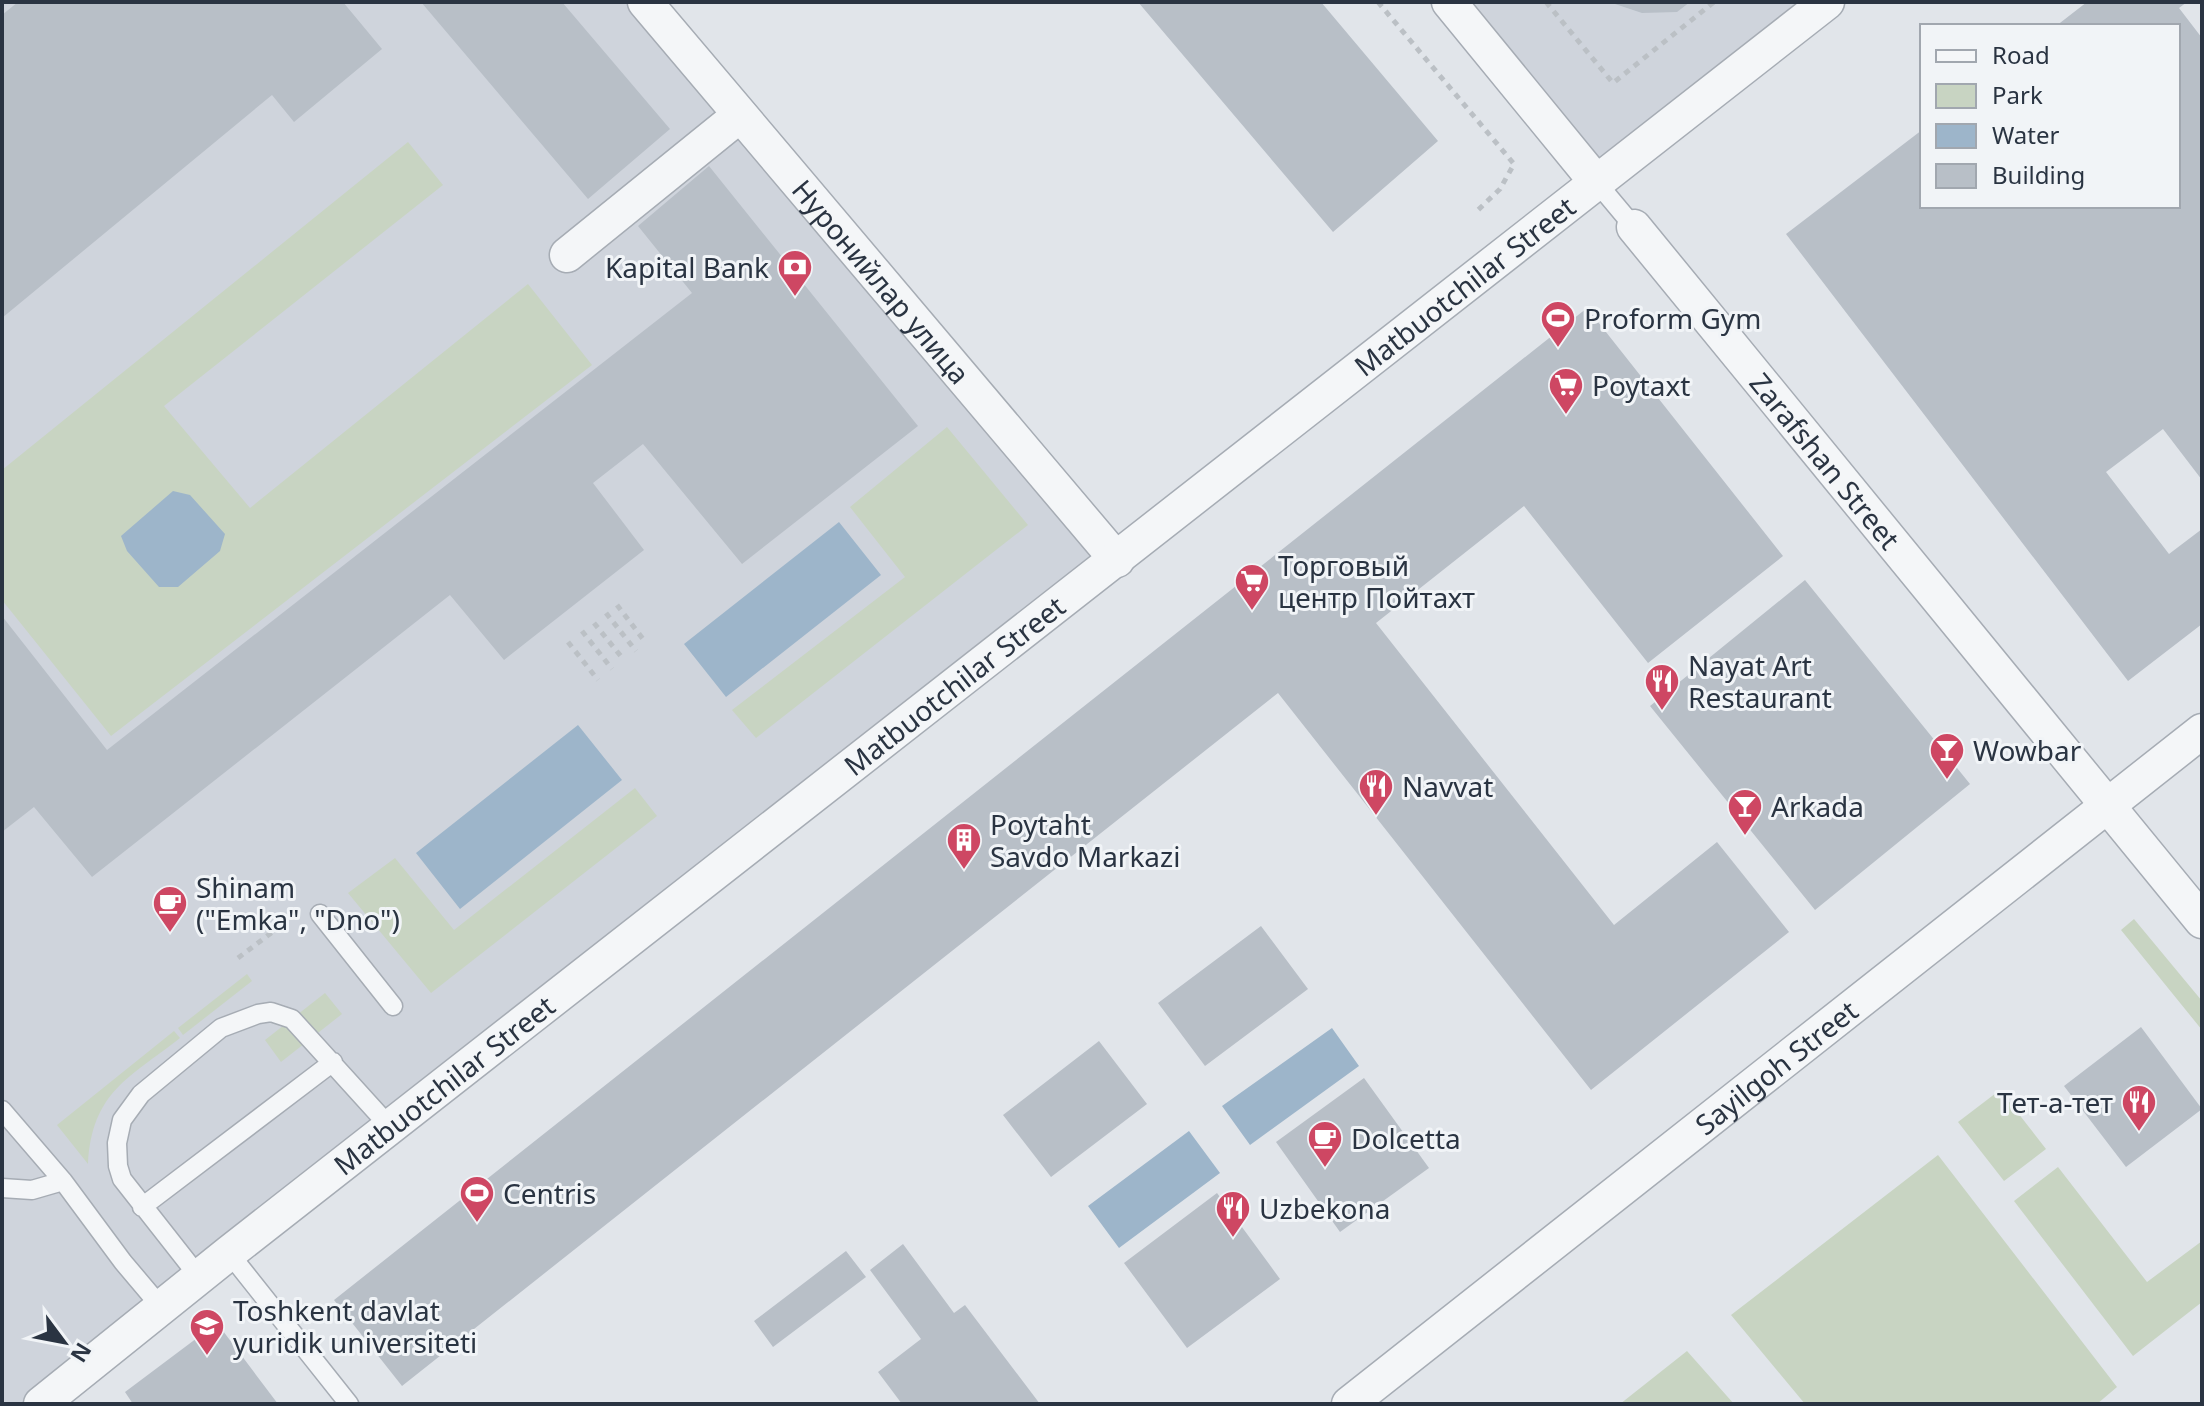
<svg xmlns="http://www.w3.org/2000/svg" width="2204" height="1406" font-family="'Noto Sans',sans-serif">
	<rect width="100%" height="100%" fill="#e1e5ea"/>
	<!-- built -->
	<path fill="#cfd4dc" d="M2,2H645L1117,560L41,1404H2Z
		M1449,2H1827L1598,184Z"/>
	<!-- green -->
	<path fill="#c8d4c2" d="M408,142L443,185L164,406L250,508L528,284L592,365L111,736L2,600V470Z
		M947,427L1028,525L756,738L732,710L905,577L850,507Z
		M635,788L657,816L431,993L348,893L395,858L454,930Z
		M2134,919L2202,1001V1030L2121,930Z
		M247,974L252,981L183,1035L178,1028Z
		M325,993L342,1014L281,1062L265,1040Z
		M174,1031L180,1038C129,1078 92,1092 88,1164L57,1125Z
		M2000,1090L2046,1149L2004,1181L1958,1122Z
		M1938,1155L2117,1387L2097,1404H1805L1731,1315Z
		M2058,1167L2147,1282L2202,1241V1302L2133,1356L2014,1201Z
		M1687,1351L1734,1404H1620Z"/>
	<!-- water -->
	<path fill="#9db5ca" d="M173,491L190,495L225,534L220,551L178,587H159L127,551L121,536Z
		M839,522L881,575L726,697L684,644Z
		M578,725L622,780L460,909L416,853Z
		M1332,1028L1359,1066L1250,1145L1222,1106Z
		M1189,1131L1220,1173L1119,1248L1088,1206Z"/>
	<!-- building -->
	<path fill="#b8bfc7" d="M18,2H343L382,49L294,122L272,95L2,318V15Z
		M421,2H562L670,129L588,199Z
		M1138,2H1321L1438,141L1333,232Z
		M1609,2H1690L1677,12L1642,13Z
		M2087,2H2187L2179,8L2202,38V480L2163,429L2106,472L2169,554L2202,529V624L2128,681L1786,234L1922,130V206H2178V26H2056Z
		M709,166L918,426L742,564L643,444L593,483L644,550L504,660L450,595L92,877L34,807L2,832V616L107,750L692,293L638,226Z
		M1587,308L1783,556L1648,663L1524,506L1376,623L1614,925L1717,842L1789,932L1591,1090L1278,693L402,1386L334,1300Z
		M1805,580L1970,784L1815,910L1650,706Z
		M1261,926L1308,989L1205,1066L1158,1003Z
		M2141,1027L2202,1109L2126,1167L2064,1086Z
		M1099,1041L1147,1104L1051,1177L1003,1115Z
		M1364,1078L1429,1168L1340,1232L1276,1142Z
		M1217,1193L1280,1279L1187,1348L1124,1263Z
		M903,1244L954,1313L965,1305L1040,1404H902L878,1372L921,1339L870,1270Z
		M846,1251L866,1277L773,1347L754,1321Z
		M217,1323L278,1404H133L125,1392Z"/>
	<g fill="none" stroke-linecap="round" stroke-linejoin="round">
		<!-- lane casing -->
		<g stroke="#a6acb4" stroke-width="21">
			<path id="lane" d="M1598,184L1634,227
				M320,914L393,1006
				M2,1110L63,1181L123,1262L161,1307
				M2,1188L32,1190L63,1181
				M142,1207L333,1062
				M229,1253L349,1404
				M199,1277L122,1179L118,1166L117,1143L122,1120L141,1094L221,1028L258,1014L271,1012L292,1019L390,1127"/>
		</g>
		<!-- street casing -->
		<g stroke="#a6acb4" stroke-width="37">
			<g id="street">
				<path id="s1" d="M645,2L1117,560"/>
				<path d="M1449,2L1598,184"/>
				<path id="s2" d="M1634,227L2202,921"/>
				<path d="M567,255L740,115"/>
				<path id="s3" d="M41,1404L229,1253L1827,2"/>
				<path id="s4" d="M1349,1404L2202,731"/>
			</g>
		</g>
		<!-- path -->
		<path stroke="#bbc0c5" stroke-width="5" stroke-dasharray="6 6" stroke-linecap="butt" d="M1378,2L1514,164L1500,189L1478,210
			M1546,2L1613,83L1714,2
			M617,605L646,643
			M606,613L636,651
			M594,623L624,660
			M582,631L612,669
			M568,642L598,680
			M238,958L275,930"/>
		<!-- lane -->
		<use href="#lane" stroke="#f4f6f8" stroke-width="18"/>
		<!-- street -->
		<use href="#street" stroke="#f4f6f8" stroke-width="34"/>
	</g>
	<!-- icons -->
	<defs>
		<g id="bank-pin" transform="scale(1.8)"><path d="M0 17L-7.5 6A9.5 9.5 0 1 1 7.5 6Z" fill="#ce4763" stroke="#f1f4f7"/><path d="M-6-4H6V4H-6ZM0-2.3a2.3 2.3 0 1 0 0 4.6a2.3 2.3 0 1 0 0-4.6Z" fill="#fff"/></g>
		<g id="stadium-pin" transform="scale(1.8)"><path d="M0 17L-7.5 6A9.5 9.5 0 1 1 7.5 6Z" fill="#ce4763" stroke="#f1f4f7"/><path d="M0-5a6.5 5 0 1 0 0 10a6.5 5 0 1 0 0-10ZM-3.5-1.8h7v3.6h-7Z" fill="#fff"/></g>
		<g id="supermarket-pin" transform="scale(1.8)"><path d="M0 17L-7.5 6A9.5 9.5 0 1 1 7.5 6Z" fill="#ce4763" stroke="#f1f4f7"/><path d="M-6-5.5h2.5l.6 2H6L4.5 2H-2.5L-4.4-4H-6ZM-1.5 3.2a1.3 1.3 0 1 0 .1 0ZM3 3.2a1.3 1.3 0 1 0 .1 0Z" fill="#fff"/></g>
		<g id="restaurant-pin" transform="scale(1.8)"><path d="M0 17L-7.5 6A9.5 9.5 0 1 1 7.5 6Z" fill="#ce4763" stroke="#f1f4f7"/><path d="M-5-6h1v4h1v-4h1v4h1v-4h1v5L-1.5 .5V6h-2V.5L-5-1ZM5-6V6H3V1.5H1.5Q1.5-4 5-6Z" fill="#fff"/></g>
		<g id="bar-pin" transform="scale(1.8)"><path d="M0 17L-7.5 6A9.5 9.5 0 1 1 7.5 6Z" fill="#ce4763" stroke="#f1f4f7"/><path d="M-6-5H6L.8 .8V4.5H3.5V6h-7V4.5H-.8V.8Z" fill="#fff"/></g>
		<g id="building-pin" transform="scale(1.8)"><path d="M0 17L-7.5 6A9.5 9.5 0 1 1 7.5 6Z" fill="#ce4763" stroke="#f1f4f7"/><path d="M-4-6H4V6H1V3H-1V6H-4ZM-2.5-4.3h1.7v1.8h-1.7ZM.8-4.3h1.7v1.8H.8ZM-2.5-1h1.7V.8h-1.7ZM.8-1h1.7V.8H.8Z" fill="#fff"/></g>
		<g id="cafe-pin" transform="scale(1.8)"><path d="M0 17L-7.5 6A9.5 9.5 0 1 1 7.5 6Z" fill="#ce4763" stroke="#f1f4f7"/><path d="M-5.5-4.5H6V0H3Q3 3.5 0 3.5H-2.5Q-5.5 3.5-5.5 0ZM3-3.2v2h1.7v-2ZM-6 4.5H4V6H-6Z" fill="#fff"/></g>
		<g id="university-pin" transform="scale(1.8)"><path d="M0 17L-7.5 6A9.5 9.5 0 1 1 7.5 6Z" fill="#ce4763" stroke="#f1f4f7"/><path d="M0-5L7-2L0 1L-7-2ZM-4 1L0 2.5L4 1V4Q0 6-4 4Z" fill="#fff"/></g>
	</defs>
	<g fill-rule="evenodd">
		<use href="#bank-pin" x="795" y="267"/>
		<use href="#stadium-pin" x="1558" y="318"/>
		<use href="#supermarket-pin" x="1566" y="385"/>
		<use href="#supermarket-pin" x="1252" y="581"/>
		<use href="#restaurant-pin" x="1662" y="681"/>
		<use href="#bar-pin" x="1947" y="750"/>
		<use href="#restaurant-pin" x="1376" y="786"/>
		<use href="#bar-pin" x="1745" y="806"/>
		<use href="#building-pin" x="964" y="840"/>
		<use href="#cafe-pin" x="170" y="903"/>
		<use href="#restaurant-pin" x="2139" y="1102"/>
		<use href="#cafe-pin" x="1325" y="1138"/>
		<use href="#stadium-pin" x="477" y="1193"/>
		<use href="#restaurant-pin" x="1233" y="1208"/>
		<use href="#university-pin" x="207" y="1326"/>
	</g>
	<g text-anchor="middle" dominant-baseline="central" stroke-width="6" stroke-linejoin="round" paint-order="stroke">
		<!-- poi labels -->
		<g font-size="28" fill="#2a3442" stroke="#f1f4f7" text-anchor="start">
			<text x="769" y="267" text-anchor="end">Kapital Bank</text>
			<text x="1584" y="318">Proform Gym</text>
			<text x="1592" y="385">Poytaxt</text>
			<text x="1278" y="565">Торговый<tspan x="1278" dy="32">центр Пойтахт</tspan></text>
			<text x="1688" y="665">Nayat Art<tspan x="1688" dy="32">Restaurant</tspan></text>
			<text x="1973" y="750">Wowbar</text>
			<text x="1402" y="786">Navvat</text>
			<text x="1771" y="806">Arkada</text>
			<text x="990" y="824">Poytaht<tspan x="990" dy="32">Savdo Markazi</tspan></text>
			<text x="196" y="887">Shinam<tspan x="196" dy="32">("Еmka", "Dno")</tspan></text>
			<text x="2113" y="1102" text-anchor="end">Тет-а-тет</text>
			<text x="1351" y="1138">Dolcetta</text>
			<text x="503" y="1193">Centris</text>
			<text x="1259" y="1208">Uzbekona</text>
			<text x="233" y="1310">Toshkent davlat<tspan x="233" dy="32">yuridik universiteti</tspan></text>
		</g>
		<!-- street labels -->
		<g font-size="28" fill="#2a3442" stroke="#f1f4f7">
			<text stroke="none"><textPath href="#s1" startOffset="366">Нуронийлар улица</textPath></text>
			<text stroke="none"><textPath href="#s3" startOffset="1810">Matbuotchilar Street</textPath></text>
			<text stroke="none"><textPath href="#s2" startOffset="302">Zarafshan Street</textPath></text>
			<text stroke="none"><textPath href="#s3" startOffset="1162">Matbuotchilar Street</textPath></text>
			<text stroke="none"><textPath href="#s4" startOffset="544">Sayilgoh Street</textPath></text>
			<text stroke="none"><textPath href="#s3" startOffset="514">Matbuotchilar Street</textPath></text>
		</g>
	</g>
	<!-- border -->
	<rect width="2204" height="1406" fill="none" stroke="#2a3442" stroke-width="8"/>
	<!-- legend -->
	<rect x="1920" y="24" width="260" height="184" fill="#f1f4f7" stroke="#a1a7af" stroke-width="2"/>
	<rect x="1936" y="50" width="40" height="12" fill="#f4f6f8" stroke="#a1a7af" stroke-width="2"/>
	<text x="1992" y="64" font-size="24" fill="#2a3442">Road</text>
	<rect x="1936" y="84" width="40" height="24" fill="#c8d4c2" stroke="#a1a7af" stroke-width="2"/>
	<text x="1992" y="104" font-size="24" fill="#2a3442">Park</text>
	<rect x="1936" y="124" width="40" height="24" fill="#9db5ca" stroke="#a1a7af" stroke-width="2"/>
	<text x="1992" y="144" font-size="24" fill="#2a3442">Water</text>
	<rect x="1936" y="164" width="40" height="24" fill="#b8bfc7" stroke="#a1a7af" stroke-width="2"/>
	<text x="1992" y="184" font-size="24" fill="#2a3442">Building</text>
	<!-- north arrow -->
	<g transform="translate(64 1342) rotate(122)" stroke="#f1f4f7" stroke-width="6" paint-order="stroke">
	<path d="M0-6L14 30L0 20L-14 30Z" fill="#2a3442"/>
	<text y="-12" font-size="22" font-weight="bold" text-anchor="middle" fill="#2a3442">N</text>
	</g>
</svg>
